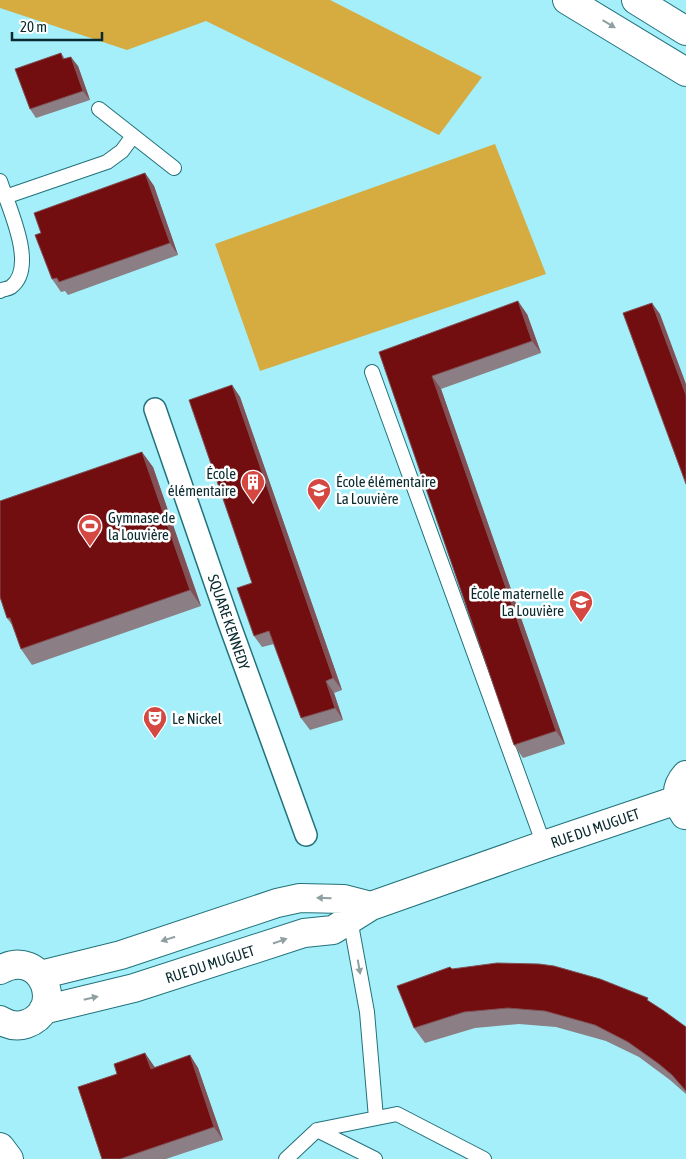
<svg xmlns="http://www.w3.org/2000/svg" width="686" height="1159" font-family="'Asap Condensed',sans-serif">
	<rect width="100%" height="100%" fill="#a4eff9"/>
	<!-- green -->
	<path fill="#d6ab3f" d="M0,0H330L482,77L439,135L206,21L127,50L0,8Z
		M495,144L546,274L260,371L215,244Z"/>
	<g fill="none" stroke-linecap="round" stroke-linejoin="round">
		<!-- service casing -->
		<g stroke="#23727b" stroke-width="16">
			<path id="service" d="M99,109L174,168
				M0,181C8,206 38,267 11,287C8,289 3,289 0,291
				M5,197L107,162L122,151L133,136
				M372,372L544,845
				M350,919L367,1012L376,1118
				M317,1130L375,1159
				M286,1159L317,1130L397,1114L484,1159"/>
		</g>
		<!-- pedestrian casing -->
		<g stroke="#23727b" stroke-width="24">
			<path id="pedestrian" d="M155,409L229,623L306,835"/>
		</g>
		<!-- minor casing -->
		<g stroke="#23727b" stroke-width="30">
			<path id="minor" d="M685,815C675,801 675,787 686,775
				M0,970C42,946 67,1010 26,1024C17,1027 8,1025 0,1020
				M40,975L121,955L277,903L300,898L344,899L371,906
				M43,1010L134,988L304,933L333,930L371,906L544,845L677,800
				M0,1147L9,1159"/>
		</g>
		<!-- primary casing -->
		<g stroke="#23727b" stroke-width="30">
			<path id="primary" d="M567,0L686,72
				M636,0L686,31"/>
		</g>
		<!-- service -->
		<use href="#service" stroke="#fff" stroke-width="14"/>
		<!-- pedestrian -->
		<use href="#pedestrian" stroke="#fff" stroke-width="21"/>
		<!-- minor -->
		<use href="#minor" stroke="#fff" stroke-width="28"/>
		<!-- primary -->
		<use href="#primary" stroke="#fff" stroke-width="28"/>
	</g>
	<!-- wall -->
	<path fill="#8b7e84" d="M61,53L65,59L78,66L90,100L36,118L30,109Z
		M145,173L154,186L178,255L68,295L65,291L61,292L52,279L41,233Z
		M527,314L541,353L441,389L565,744L523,758L514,745L379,352Z
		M232,385L240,397L342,690L334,693L343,720L310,730L301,718L274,644L262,647L254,636L252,583Z
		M153,467L201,606L32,665L21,649L12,625L7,618Z
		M452,969L652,1003L686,1027V1094L670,1080L639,1057L606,1041L556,1027L519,1024L475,1028L425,1043L414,1028Z
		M190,1055L198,1068L223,1140L166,1159H102L154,1066L155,1067Z"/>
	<!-- shaded-wall -->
	<path fill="#815156" d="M71,57L78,66L90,100L83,91Z
		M145,173L154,186L178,255L170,243Z
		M518,301L527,314L541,353L532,341Z
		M652,303L660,314L686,384V395Z
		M432,376L441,389L565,744L556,731Z
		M232,385L240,397L342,690L333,678Z
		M142,452L153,467L201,606L190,590Z
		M326,681L334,693L343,720L335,708Z
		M145,1053L154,1066L159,1081L151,1069Z
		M190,1055L198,1068L223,1140L214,1127Z"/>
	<!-- building -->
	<path fill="#720d10" stroke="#815156" d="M61,53L63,59L71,57L83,91L30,109L15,69Z
		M145,173L170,243L59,282L57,278L52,279L35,235L41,233L34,213Z
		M518,301L532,341L432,376L556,731L514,745L379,352Z
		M652,303L686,395V484L623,313Z
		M232,385L333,678L326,681L335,708L301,718L269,631L254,636L237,588L252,583L189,400Z
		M142,452L190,590L21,649L10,618H7L0,597V501Z
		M497,963L539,964L554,966L600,979L648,998L647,1000L664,1011L686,1027V1091L672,1075L659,1064L628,1042L595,1025L545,1011L508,1008L464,1012L414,1028L397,986L450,967L452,969Z
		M145,1053L151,1069L190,1055L214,1127L120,1159H102L78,1087L117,1074L114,1064Z"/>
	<!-- one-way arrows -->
	<defs><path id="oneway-solid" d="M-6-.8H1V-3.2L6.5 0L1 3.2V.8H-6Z" transform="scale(1.25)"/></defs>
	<g fill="#909fa1">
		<use href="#oneway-solid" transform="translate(609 24) rotate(31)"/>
		<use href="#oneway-solid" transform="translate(324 898) rotate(-179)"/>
		<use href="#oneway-solid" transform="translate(168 939) rotate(162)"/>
		<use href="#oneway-solid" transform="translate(280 941) rotate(-19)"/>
		<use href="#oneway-solid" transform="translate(359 967) rotate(80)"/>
		<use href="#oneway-solid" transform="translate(91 998) rotate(-13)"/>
	</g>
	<!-- icons -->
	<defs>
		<g id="building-pin" transform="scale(1.25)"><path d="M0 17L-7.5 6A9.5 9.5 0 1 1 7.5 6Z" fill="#d54741" stroke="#fff"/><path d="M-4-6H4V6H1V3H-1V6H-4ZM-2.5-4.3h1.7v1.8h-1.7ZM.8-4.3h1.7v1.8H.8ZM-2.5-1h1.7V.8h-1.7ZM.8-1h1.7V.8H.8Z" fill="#fff"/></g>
		<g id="school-pin" transform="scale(1.25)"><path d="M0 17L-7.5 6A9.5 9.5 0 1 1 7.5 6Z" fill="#d54741" stroke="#fff"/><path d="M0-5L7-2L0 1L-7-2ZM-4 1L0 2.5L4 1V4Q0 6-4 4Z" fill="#fff"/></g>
		<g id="stadium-pin" transform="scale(1.25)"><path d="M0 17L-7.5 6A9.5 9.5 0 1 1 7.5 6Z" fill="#d54741" stroke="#fff"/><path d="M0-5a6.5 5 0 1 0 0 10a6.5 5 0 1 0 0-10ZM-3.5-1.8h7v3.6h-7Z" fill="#fff"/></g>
		<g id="theatre-pin" transform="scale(1.25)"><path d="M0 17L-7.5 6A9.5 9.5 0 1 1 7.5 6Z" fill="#d54741" stroke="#fff"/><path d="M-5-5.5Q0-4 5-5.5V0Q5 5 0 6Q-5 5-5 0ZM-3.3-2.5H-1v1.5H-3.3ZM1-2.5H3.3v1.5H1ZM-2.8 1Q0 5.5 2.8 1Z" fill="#fff"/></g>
	</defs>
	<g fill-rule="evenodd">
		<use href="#building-pin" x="253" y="482"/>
		<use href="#school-pin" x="319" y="490"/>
		<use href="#stadium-pin" x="90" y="526"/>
		<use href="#school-pin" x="581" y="602"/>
		<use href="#theatre-pin" x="155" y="718"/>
	</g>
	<g text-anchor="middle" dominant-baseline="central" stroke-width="5" stroke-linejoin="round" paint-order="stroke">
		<!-- poi labels -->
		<g font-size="15" fill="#092a2e" stroke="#fff" text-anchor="start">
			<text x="236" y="473" text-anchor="end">École<tspan x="236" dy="17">élémentaire</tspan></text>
			<text x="336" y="481">École élémentaire<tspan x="336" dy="17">La Louvière</tspan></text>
			<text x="108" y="517">Gymnase de<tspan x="108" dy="17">la Louvière</tspan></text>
			<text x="564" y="593" text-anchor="end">École maternelle<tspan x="564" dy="17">La Louvière</tspan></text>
			<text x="172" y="718">Le Nickel</text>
		</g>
		<!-- street labels -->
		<g font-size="15" fill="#092a2e" stroke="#fff">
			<text transform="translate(229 622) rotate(71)">SQUARE KENNEDY</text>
			<text transform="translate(595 828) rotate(-19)">RUE DU MUGUET</text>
			<text transform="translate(210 964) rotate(-18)">RUE DU MUGUET</text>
		</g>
	</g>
	<!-- scale -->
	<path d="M12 32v8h90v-8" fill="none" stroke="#092a2e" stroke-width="2.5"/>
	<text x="20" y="32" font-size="15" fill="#092a2e" stroke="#ffffff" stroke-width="4" paint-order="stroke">20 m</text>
</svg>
